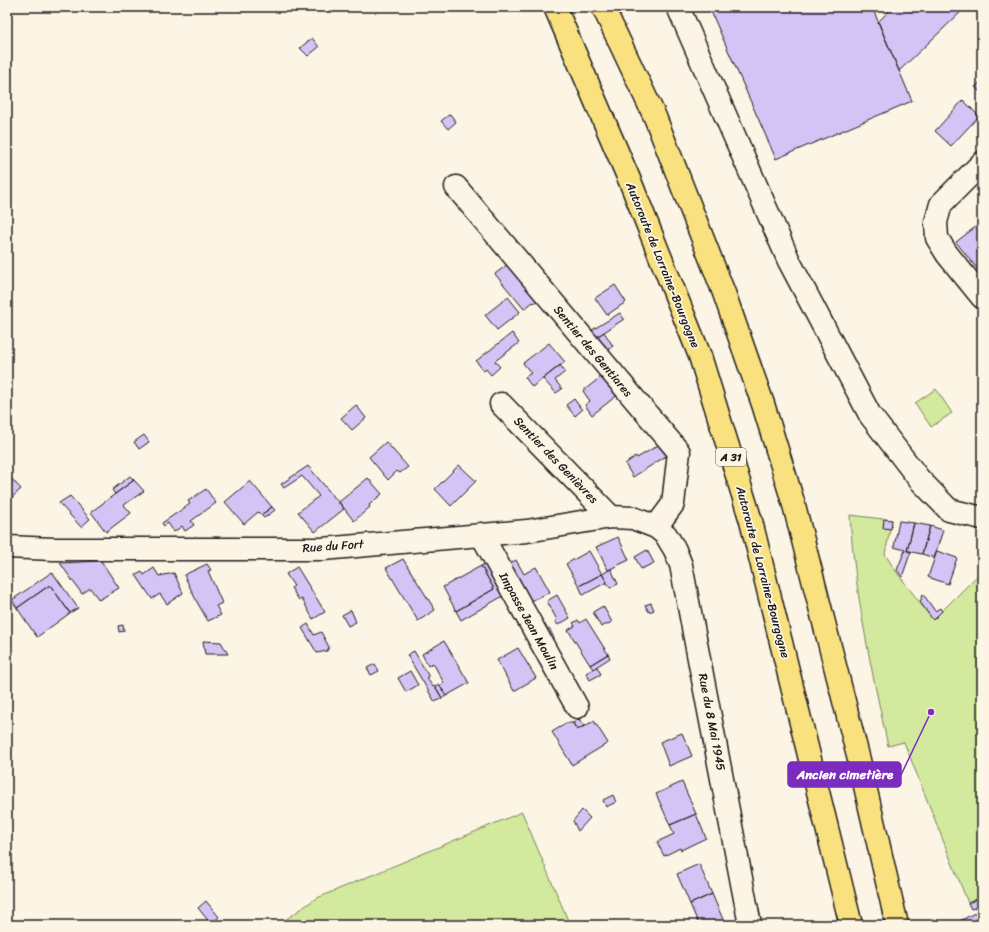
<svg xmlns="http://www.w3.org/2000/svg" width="989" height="932" font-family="Sriracha,sans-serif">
	<rect width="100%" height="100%" fill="#fcf5e5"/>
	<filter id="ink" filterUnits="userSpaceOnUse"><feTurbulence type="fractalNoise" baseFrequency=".025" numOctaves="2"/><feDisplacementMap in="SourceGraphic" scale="8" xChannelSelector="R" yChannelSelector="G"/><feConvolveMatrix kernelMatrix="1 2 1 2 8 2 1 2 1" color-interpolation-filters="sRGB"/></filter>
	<g filter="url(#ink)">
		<!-- green -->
		<path fill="#d2e99e" stroke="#77825d" d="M936,389L952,413L931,427L915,403Z
			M850,515L892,520L885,554L895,570L933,620L982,571V897L968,903L904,742L888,746C872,672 854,591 850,515Z
			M522,812L570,925H278L315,899Z"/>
		<!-- building -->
		<path fill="#d4c4f6" stroke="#1c1c1c" d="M709,7H872L912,101L776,159Z
			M893,7H966L899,71L878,22Z
			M312,38L319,47L308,56L300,48Z
			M982,80V94L975,87Z
			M963,100L979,116L951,146L935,131Z
			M450,114L456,122L448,129L441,121Z
			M982,222V275L956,242Z
			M508,264L538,300L534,303L533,302L524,309L495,274Z
			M615,285L626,302L607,315L595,298Z
			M508,297L520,312L497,330L485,315Z
			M620,313L624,319L589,342L584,335Z
			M604,332L613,346L601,355L591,341Z
			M512,333L519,343L495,361L500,367L491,375L486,369L484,371L476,361Z
			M549,343L565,362L532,387L525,377L531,373L523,363Z
			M560,365L565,372L555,380L562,389L556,393L543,379Z
			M602,376L624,390L592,415L585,405L590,401L583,391Z
			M574,399L582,410L575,416L566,405Z
			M356,405L366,418L352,430L341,418Z
			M144,435L149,442L139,449L134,442Z
			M665,441L674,451L633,477L625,464L636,456L637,458Z
			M386,442L408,467L400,473L397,471L388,480L369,457Z
			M459,465L476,481L451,506L435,489Z
			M308,466L344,509L315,532L298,512L319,496L302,476L284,488L281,484Z
			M7,474L21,489L7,502Z
			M130,476L134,480L115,494L112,490Z
			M368,478L382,494L369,505L370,507L354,521L339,502Z
			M134,480L144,491L124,505L131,513L106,532L91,512Z
			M250,481L272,507L261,515L258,512L244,524L225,502Z
			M206,489L216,503L191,521L194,525L185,531L182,526L174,532L168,523L164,526L162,523L190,504L188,501Z
			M70,496L90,519L81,527L59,503Z
			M272,507L275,510L264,518L261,515Z
			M884,519L892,520L891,529L883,528Z
			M899,521L914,523L907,551H911L902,577L897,570L905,550L894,547Z
			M914,523L930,526L922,554L907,551Z
			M930,526L943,530L934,558L922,554Z
			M618,537L629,560L608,570L596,547Z
			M647,550L654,563L641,569L635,557Z
			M589,551L602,574L579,586L566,564Z
			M937,551L957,558L948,584L928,577Z
			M403,559L435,610L418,621L386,568Z
			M516,560L524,574L536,567L550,592L527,603L505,567Z
			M101,561L119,588L99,600L90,588L82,594L60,563Z
			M490,562L503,596L461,620L456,611L494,589L481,566Z
			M207,564L211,570L208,571L222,603L216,606L221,615L208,621L197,602L184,575Z
			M481,566L494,589L456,611L443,587Z
			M297,567L325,612L313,619L302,599L299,600L291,588L294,586L286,574Z
			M154,568L159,576L174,573L183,593L167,604L160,594L152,599L136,575L142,572L144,575Z
			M611,569L618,584L610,588L602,574Z
			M52,572L78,608L70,613L50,585L17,608L12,600Z
			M602,574L607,582L583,595L579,586Z
			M50,585L70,613L37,637L17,608Z
			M923,594L935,611L940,608L942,611L933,620L920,602Z
			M557,595L570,618L558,625L555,621L557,620L547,601Z
			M651,603L654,610L649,612L645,605Z
			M603,606L612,622L601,627L593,612Z
			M351,610L356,622L348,626L342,615Z
			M586,619L608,654L590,665L568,630L575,626L573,623L578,620L580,623Z
			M308,624L314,635L321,632L329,647L327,651L317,653L302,628Z
			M123,625L124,631L119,632L118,626Z
			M549,628L554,638L546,642L541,633Z
			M203,641L221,642L228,654H205Z
			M444,641L469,683L446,696L440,686L444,683L433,663L428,666L422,654Z
			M518,648L536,678L514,691L497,660Z
			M414,651L429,677L427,678L433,687L435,686L442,698L435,702L407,655Z
			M608,654L610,658L593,669L590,665Z
			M375,664L379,671L371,675L367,668Z
			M597,667L601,674L590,680L586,673Z
			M410,671L418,685L406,692L398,678Z
			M439,684L446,696L442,698L435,686Z
			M579,719L584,726L577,730L573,723Z
			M594,721L608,743L572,765L552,732L567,723H573L577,730Z
			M682,733L692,756L669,766L660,742Z
			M682,782L696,814L670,825L656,794Z
			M613,795L616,802L606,807L603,800Z
			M582,810L590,818L578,831L573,821Z
			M696,814L706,838L681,850L680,848L664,856L657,842L674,834L670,825Z
			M699,864L712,894L690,904L677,874Z
			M712,894L725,924L722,925H699L690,904Z
			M982,897V905L971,909L968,903Z
			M206,901L219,917L211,924L198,908Z
			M982,909V925H963L960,921Z"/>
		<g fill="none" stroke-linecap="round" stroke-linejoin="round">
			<!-- minor casing -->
			<g stroke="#1c1c1c" stroke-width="25">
				<path id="minor" d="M678,7L789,261L870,415L919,479L949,510L982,518
					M982,163L941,204L936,222L937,238L947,254L982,297
					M456,187L679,452L673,504L656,527
					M501,404L611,517
					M481,534L577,707
					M7,547L53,549H323L527,531L611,517L633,518L656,527L666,535L675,550L681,565L750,925"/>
			</g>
			<!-- highway casing -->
			<g stroke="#1c1c1c" stroke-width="25">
				<path id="highway" d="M555,7L632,186L700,356L751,521L851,925
					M603,7L655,117L724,293L763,404L794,505L859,760L897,925"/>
			</g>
			<!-- minor -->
			<use href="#minor" stroke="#fcf5e5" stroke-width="22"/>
			<!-- highway -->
			<use href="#highway" stroke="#fae180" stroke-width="22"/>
		</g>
	</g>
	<g text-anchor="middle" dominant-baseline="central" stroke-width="3.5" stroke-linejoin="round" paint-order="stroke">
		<!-- shield labels -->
		<rect fill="#fcf5e5" stroke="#5f5d58" stroke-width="1" x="716" y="448" width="30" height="18" rx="3"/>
		<g font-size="11" font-weight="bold" fill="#1c1c1c">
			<text x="731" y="457">A 31</text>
		</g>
		<!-- street labels -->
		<g font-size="12" fill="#1c1c1c" stroke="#fcf5e5">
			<text transform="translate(663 265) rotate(68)">Autoroute de Lorraine-Bourgogne</text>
			<text transform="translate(593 351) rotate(50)">Sentier des Gentiares</text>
			<text transform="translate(556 460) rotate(46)">Sentier des Genièvres</text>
			<text transform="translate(333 546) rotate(-4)">Rue du Fort</text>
			<text transform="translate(763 572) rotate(75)">Autoroute de Lorraine-Bourgogne</text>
			<text transform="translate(529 621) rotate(61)">Impasse Jean Moulin</text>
			<text transform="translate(712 722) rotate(79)">Rue du 8 Mai 1945</text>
		</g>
	</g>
	<!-- callouts -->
	<path fill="none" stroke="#7b2cbf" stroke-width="1.5" d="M931 712L901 775"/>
	<circle fill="#7b2cbf" stroke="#fcf5e5" stroke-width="1.5" cx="931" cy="712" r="4"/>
	<rect fill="#7b2cbf" stroke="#7b2cbf" stroke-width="1.5" x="788" y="762" width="113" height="25" rx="4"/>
	<g font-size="13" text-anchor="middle" font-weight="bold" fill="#fff">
		<text x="845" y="779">Ancien cimetière</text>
	</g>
	<!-- margin -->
	<rect width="989" height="932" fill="none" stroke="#fcf5e5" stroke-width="24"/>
	<rect x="12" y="12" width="965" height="908" fill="none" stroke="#1c1c1c" stroke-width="1.5" filter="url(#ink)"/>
</svg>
